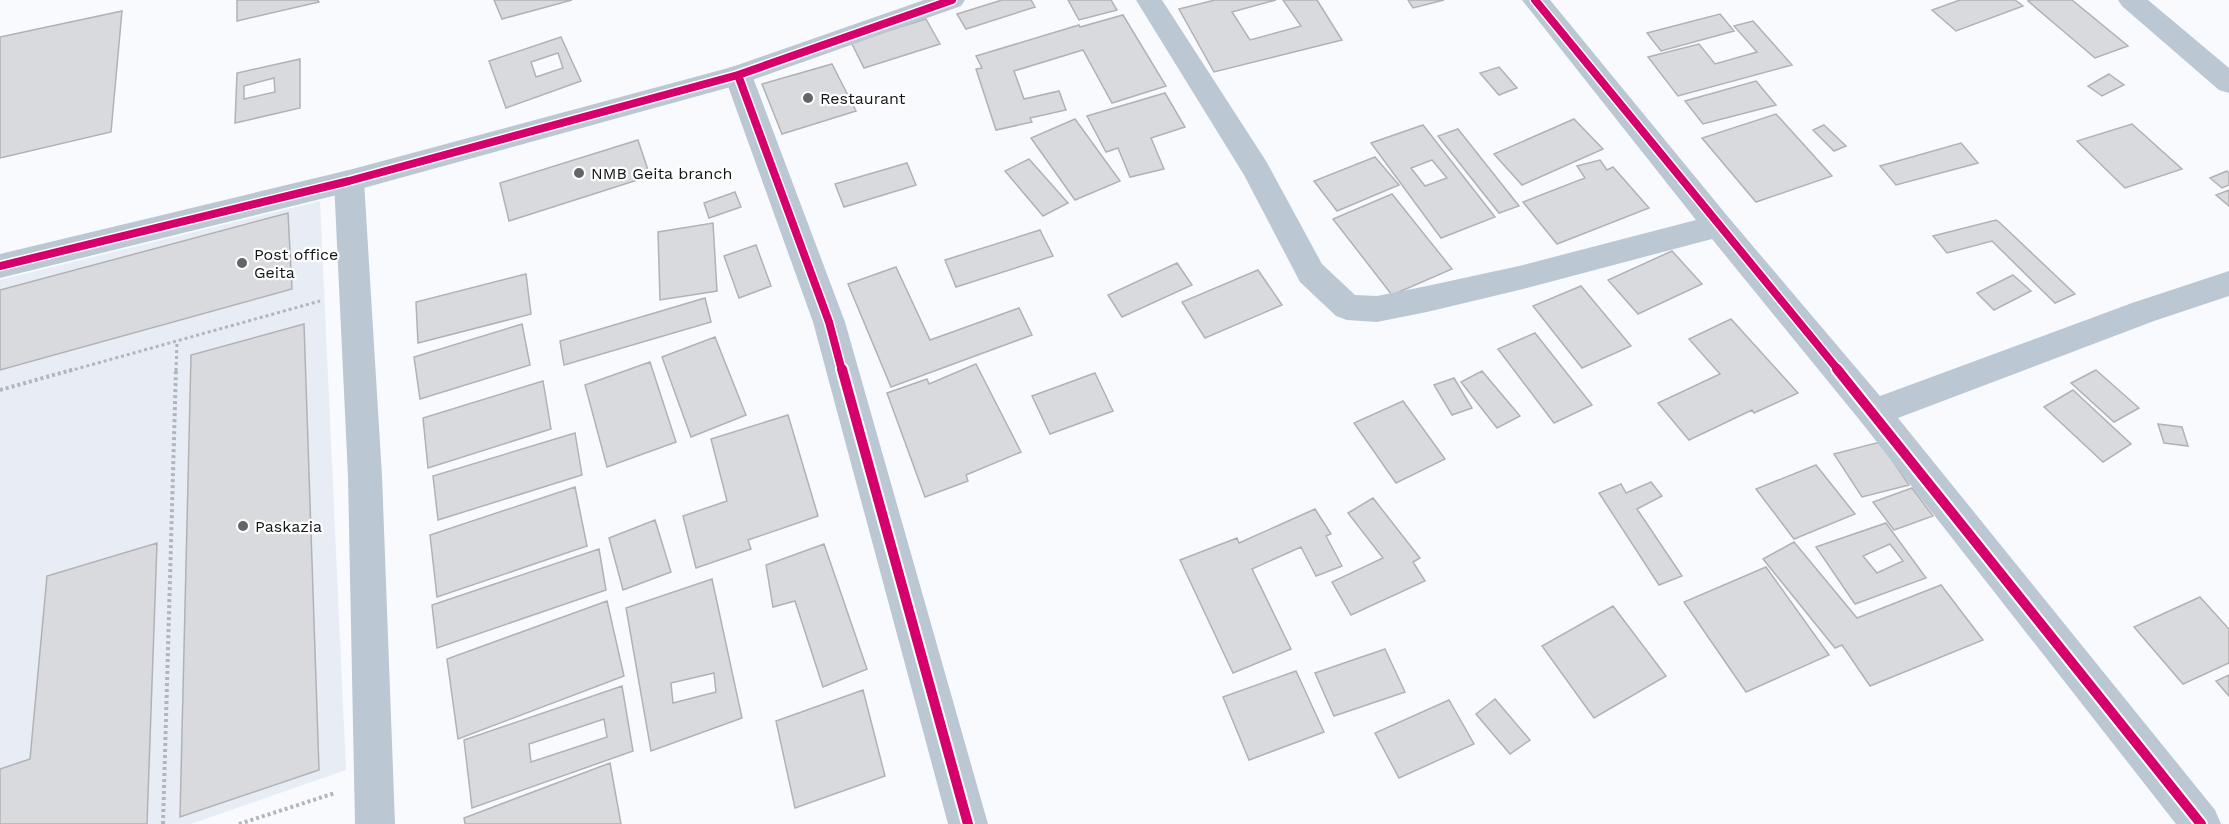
<svg xmlns="http://www.w3.org/2000/svg" width="2229" height="824" font-family="'Work Sans',sans-serif">
	<rect width="100%" height="100%" fill="#f8fafd"/>
	<!-- built -->
	<path fill="#e8edf5" d="M320,201L346,770L191,824H0V280Z"/>
	<!-- building -->
	<path fill="#d9dadd" stroke="#b2b2b5" stroke-width="1.5" fill-rule="evenodd" d="M237,0H318L319,2L237,21Z
		M494,0H572L502,19Z
		M1002,0H1031L1035,7L966,29L957,14Z
		M1068,0H1111L1117,10L1079,20Z
		M1215,0H1276L1232,12L1250,40L1301,26L1283,0H1317L1342,40L1214,72L1179,9Z
		M1408,0H1444L1413,8Z
		M1960,0H2015L2023,6L1956,31L1932,10Z
		M2031,0H2072L2128,46L2095,58L2028,1Z
		M122,11L111,132L0,158V37Z
		M1720,14L1734,31L1661,51L1647,33Z
		M1123,15L1166,86L1112,103L1083,50L1014,71L1024,99L1059,91L1066,110L1030,118L1032,122L996,130L976,69L982,68L976,56L1079,25L1080,27Z
		M926,19L940,44L864,68L851,42Z
		M1753,21L1792,65L1678,96L1648,57L1699,44L1715,64L1757,52L1734,26Z
		M561,37L581,81L506,108L489,61ZM558,53L563,68L536,77L531,62Z
		M300,59V108L235,123L237,73ZM274,78L275,92L244,99V86Z
		M832,64L856,111L782,134L762,84Z
		M1499,67L1517,88L1499,95L1480,73Z
		M2109,74L2124,85L2102,96L2088,86Z
		M1756,81L1776,105L1703,124L1685,101Z
		M1165,93L1185,127L1151,138L1164,169L1130,177L1118,148L1106,152L1087,116Z
		M1776,114L1832,176L1756,202L1702,138Z
		M1075,119L1120,181L1075,200L1031,138Z
		M1574,119L1603,149L1522,185L1494,154Z
		M2132,124L2182,169L2125,188L2077,141Z
		M1423,125L1495,217L1441,238L1371,143ZM1432,160L1447,178L1425,186L1411,168Z
		M1824,125L1846,146L1834,151L1813,130Z
		M1458,129L1519,206L1499,213L1438,136Z
		M638,140L650,176L509,221L500,183Z
		M1961,143L1978,163L1896,185L1880,166Z
		M1375,157L1399,185L1337,211L1314,181Z
		M1029,159L1068,203L1043,216L1005,171Z
		M1600,160L1607,170L1613,167L1649,208L1557,244L1523,202L1585,178L1577,166Z
		M907,163L916,185L844,207L835,184Z
		M2227,171L2229,173V185L2222,188L2210,178Z
		M2229,190V206L2216,195Z
		M735,192L741,207L709,218L704,203Z
		M1392,194L1452,269L1392,295L1333,219Z
		M288,213L292,289L0,370V290Z
		M1996,220L1999,222L2075,294L2055,303L1992,241L1947,253L1933,236Z
		M713,223L717,291L660,300L658,232Z
		M1040,230L1053,256L956,287L945,260Z
		M756,245L771,286L739,298L724,256Z
		M1672,251L1702,284L1638,314L1608,280Z
		M1177,263L1192,285L1122,317L1108,295Z
		M896,267L930,340L1019,308L1032,335L891,387L848,284Z
		M1258,270L1282,305L1205,338L1182,302Z
		M526,274L531,314L418,343L416,302Z
		M2013,275L2031,291L1994,310L1977,293Z
		M1581,286L1631,346L1582,368L1533,306Z
		M705,298L711,322L564,365L560,341Z
		M1731,319L1798,393L1754,413L1752,410L1689,440L1658,403L1720,374L1689,339Z
		M304,324L319,770L180,817L191,355Z
		M522,324L530,365L420,399L414,357Z
		M1535,333L1592,405L1554,423L1498,349Z
		M715,337L746,415L691,437L662,357Z
		M650,362L676,442L607,467L585,385Z
		M976,364L1021,452L966,475L968,481L925,497L887,393L927,379L929,384Z
		M2096,370L2139,408L2114,422L2071,383Z
		M1482,371L1520,416L1497,428L1461,382Z
		M1095,373L1113,411L1050,434L1032,396Z
		M1454,378L1472,408L1452,415L1434,385Z
		M543,381L551,429L428,468L423,418Z
		M2073,390L2131,444L2103,462L2044,407Z
		M1403,401L1445,459L1396,483L1354,423Z
		M788,415L818,516L748,540L751,549L696,568L683,516L727,501L711,439Z
		M2158,424L2182,427L2188,446L2164,443Z
		M575,433L582,475L438,520L433,476Z
		M1880,442L1909,485L1862,497L1834,454Z
		M1816,465L1855,514L1794,539L1756,489Z
		M1651,482L1662,496L1637,509L1682,576L1659,585L1599,493L1621,484L1626,493Z
		M575,487L587,546L437,597L430,535Z
		M1912,488L1933,516L1894,530L1873,502Z
		M1373,498L1420,558L1413,562L1425,581L1351,615L1332,582L1383,558L1348,513Z
		M1315,509L1331,534L1326,536L1342,566L1316,576L1301,547L1252,569L1291,649L1233,673L1180,560L1237,538L1239,543Z
		M655,520L671,572L623,590L609,538Z
		M1886,523L1926,578L1855,604L1816,547ZM1890,544L1903,561L1877,573L1863,556Z
		M1794,542L1857,618L1941,585L1983,640L1870,686L1842,645L1835,648L1763,559Z
		M157,543L147,824H0V769L30,759L47,576Z
		M824,544L867,669L823,687L795,601L773,607L766,565Z
		M599,549L606,590L437,648L432,605Z
		M1766,567L1829,655L1746,692L1684,602Z
		M712,579L742,718L651,751L626,608ZM714,673L716,692L673,703L671,683Z
		M2200,597L2229,629V663L2183,684L2134,627Z
		M607,601L624,676L458,739L447,659Z
		M1613,606L1666,676L1594,718L1542,646Z
		M1385,649L1405,692L1334,716L1315,673Z
		M1296,671L1324,732L1249,760L1223,697Z
		M2229,675V696L2216,681Z
		M622,686L633,751L472,808L464,740ZM604,719L607,737L531,762L529,744Z
		M863,690L885,776L795,808L776,721Z
		M1495,699L1530,740L1510,754L1476,714Z
		M1449,700L1474,744L1399,778L1375,733Z
		M610,763L621,824H465L464,818Z"/>
	<g fill="none" stroke-linecap="round" stroke-linejoin="round">
		<!-- path-far1 -->
		<path stroke="#afb6bc" stroke-width="3" stroke-dasharray="3 3" stroke-linecap="butt" d="M69,371L320,301
			M176,371L177,341"/>
		<!-- path -->
		<path stroke="#afb6bc" stroke-width="4" stroke-dasharray="3 3" stroke-linecap="butt" d="M0,390L75,369
			M163,824L176,369
			M239,824L335,793"/>
		<!-- minor -->
		<path fill="#bbc7d2" fill-rule="evenodd" d="M1136,0H1162L1266,161L1322,264L1355,295L1377,296L1427,286L1519,266L1696,220L1522,0H1550L1729,218L1880,396L2132,303L2229,271V296L2154,321L1898,418L2215,810L2221,824H2176L1862,423L1712,239L1519,290L1427,312L1377,322L1347,320L1336,316L1300,282L1244,175Z
			M2118,0H2148L2229,68V93L2219,90L2122,6Z
			M738,65L748,68L752,75L845,322L988,824H948L813,322L724,75L728,68Z
			M349,170L359,173L364,181L382,476L395,824H355L348,476L334,181L339,173Z"/>
		<!-- tertiary -->
		<path fill="#bbc7d2" fill-rule="evenodd" d="M924,0H965L961,6L738,85L349,192L0,278V254L349,170L732,67Z"/>
		<!-- cycleway-far1 casing -->
		<g stroke="#fff" stroke-width="11">
			<path id="cycleway-far1" d="M1535,0L1839,371
				M738,75L829,322L842,371
				M0,266L349,181L738,75L952,0"/>
		</g>
		<!-- cycleway casing -->
		<g stroke="#fff" stroke-width="14">
			<path id="cycleway" d="M842,369L968,824
				M1837,369L2201,824"/>
		</g>
		<!-- cycleway-far1 -->
		<use href="#cycleway-far1" stroke="#d6006c" stroke-width="8"/>
		<!-- cycleway -->
		<use href="#cycleway" stroke="#d6006c" stroke-width="10"/>
	</g>
	<!-- markers -->
	<g fill="#646568" stroke="#fff" stroke-width="2">
		<circle cx="808" cy="98" r="6"/>
		<circle cx="579" cy="173" r="6"/>
		<circle cx="242" cy="263" r="6"/>
		<circle cx="243" cy="526" r="6"/>
	</g>
	<g text-anchor="middle" dominant-baseline="central" stroke-width="4.5" stroke-linejoin="round" paint-order="stroke">
		<!-- poi labels -->
		<g font-size="16" fill="#141517" stroke="#fff" text-anchor="start">
			<text x="820" y="98">Restaurant</text>
			<text x="591" y="173">NMB Geita branch</text>
			<text x="254" y="254">Post office<tspan x="254" dy="18">Geita</tspan></text>
			<text x="255" y="526">Paskazia</text>
		</g>
	</g>
</svg>
